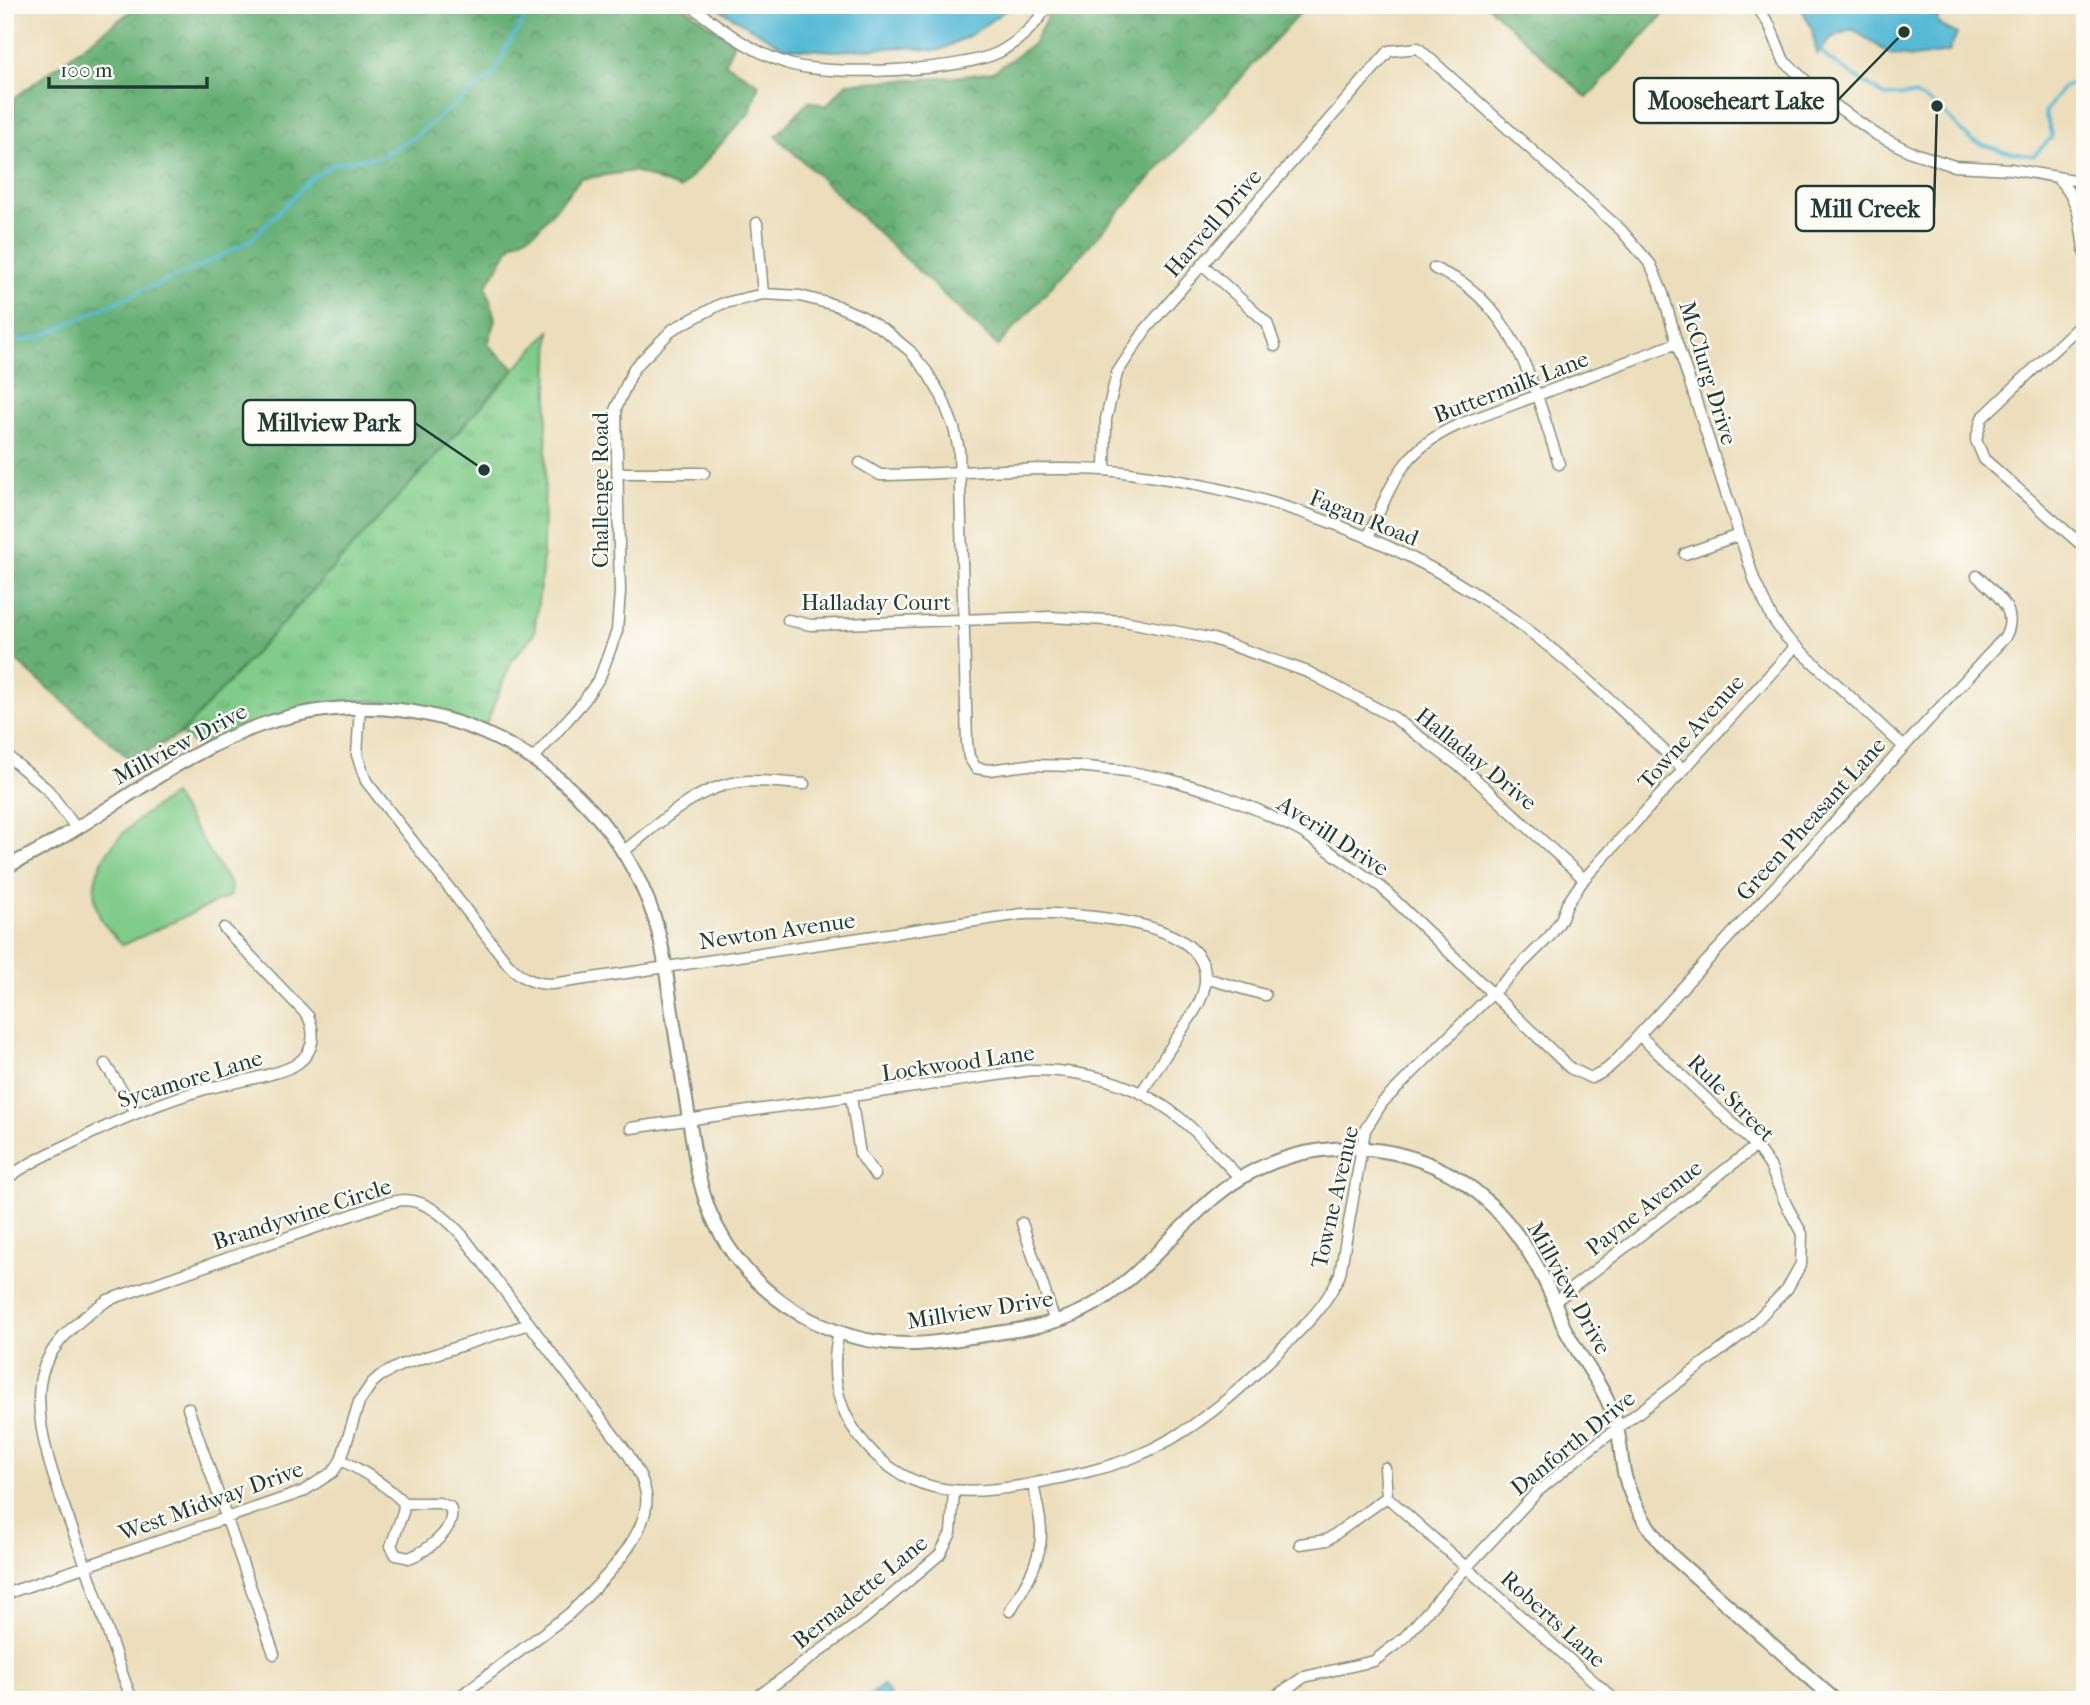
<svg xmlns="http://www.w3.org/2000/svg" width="2090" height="1705" font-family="'IM FELL French Canon',serif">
	<defs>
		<pattern id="grass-tufts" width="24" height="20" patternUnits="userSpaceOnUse" patternTransform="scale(1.75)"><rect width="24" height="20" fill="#80cc8a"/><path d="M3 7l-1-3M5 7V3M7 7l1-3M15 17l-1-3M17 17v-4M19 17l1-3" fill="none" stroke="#68a772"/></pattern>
		<pattern id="forest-crowns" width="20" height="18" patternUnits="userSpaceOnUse" patternTransform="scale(1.75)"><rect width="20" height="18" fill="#68b076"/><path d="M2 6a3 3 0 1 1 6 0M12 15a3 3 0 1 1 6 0" fill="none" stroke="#559062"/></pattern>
	</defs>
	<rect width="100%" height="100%" fill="#fdfcf7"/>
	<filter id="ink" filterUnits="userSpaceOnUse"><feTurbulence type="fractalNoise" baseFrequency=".0143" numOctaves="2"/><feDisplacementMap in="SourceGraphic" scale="14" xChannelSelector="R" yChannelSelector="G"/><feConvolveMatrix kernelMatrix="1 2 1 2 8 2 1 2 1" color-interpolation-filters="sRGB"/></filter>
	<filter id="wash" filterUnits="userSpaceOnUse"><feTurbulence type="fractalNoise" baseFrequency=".00686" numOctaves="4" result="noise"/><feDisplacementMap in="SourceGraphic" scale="28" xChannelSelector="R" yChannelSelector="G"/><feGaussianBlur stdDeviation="1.57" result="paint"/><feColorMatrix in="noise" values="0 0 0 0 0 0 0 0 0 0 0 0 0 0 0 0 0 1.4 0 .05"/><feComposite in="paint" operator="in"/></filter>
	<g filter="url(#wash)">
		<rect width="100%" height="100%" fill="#ecdebc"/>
		<!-- grass -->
		<path fill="url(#grass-tufts)" stroke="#50845f" stroke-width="2" d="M550,331L542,571L534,634L512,660L484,729C443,715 398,699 353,701C300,703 248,729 199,747L181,734Z"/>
		<!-- forest -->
		<path fill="url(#forest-crowns)" stroke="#447655" stroke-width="2" d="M139,5H682L734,42L725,63L759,84L750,112L680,189L634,171L581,179L536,231L512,244L486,286L495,319L488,345L515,369L181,734L131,760L5,651V105Z
			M1054,5H1307L998,346L776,136L809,101L826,106L847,83L954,77L993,72L1033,44Z
			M1487,5H1672L1587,98Z"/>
		<!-- pitch -->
		<path fill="#80cc8a" stroke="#50845f" stroke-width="2" d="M173,795L232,887L230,896L123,945C115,936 103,926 99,915C78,862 133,820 173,795Z"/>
		<!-- water -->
		<path fill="#56bad5" stroke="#3a7c84" stroke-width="2" d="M712,5H1013L969,36L938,51L903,47L837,51L785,48Z
			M1800,5H1946L1937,11L1938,24L1957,34L1949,52L1913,57L1890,54L1852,29L1831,38L1817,54L1812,29Z
			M883,1685L890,1695L884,1700H869L867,1698Z"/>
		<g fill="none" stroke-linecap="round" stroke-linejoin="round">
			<!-- stream -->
			<path stroke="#56bad5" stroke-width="3.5" d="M1821,45V50L1827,58L1885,96L1915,95L1937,106L1972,141L2003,151L2033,156L2052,137L2045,113L2062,88L2082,80L2085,83
				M5,337C18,343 32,339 45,335L129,296L199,267L251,240L312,178L334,163L378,157L413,138L495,73L506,48L527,15L528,5"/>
		</g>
	</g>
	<g filter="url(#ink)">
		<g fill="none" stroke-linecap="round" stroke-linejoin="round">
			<!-- minor casing -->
			<g stroke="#868e78" stroke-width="13">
				<path id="minor" d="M690,5C720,28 750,51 786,63C825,77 967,72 1003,50C1021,39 1037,24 1048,5
					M1756,5L1770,26L1784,61L1825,98L1877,135L1911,152L1954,166L2011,169L2085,182
					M2058,179C2082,203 2079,222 2085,254
					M757,223L763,294
					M1203,265L1267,323L1275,346
					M1434,268C1443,273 1454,277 1463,283C1522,326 1537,398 1559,464
					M2085,315L2076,329L1982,418L1976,440L1984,459L2085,548
					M860,463L880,475C954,474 1029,466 1103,470C1119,471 1135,474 1150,476C1279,495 1407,543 1513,619C1574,663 1629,717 1684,770
					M1105,470L1106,419L1117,373L1146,329L1389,51L1418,48L1621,230L1651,265L1663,294L1677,343L1755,582L1772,618L1786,637L1904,747
					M617,473H704
					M1368,537C1392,484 1401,450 1458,425L1677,343
					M1685,554L1739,535
					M788,620L811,625L1051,617L1124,621L1213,639L1308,672L1393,717L1470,774L1584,879
					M360,707L357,755L366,781L508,964C521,978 533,984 552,984L1022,914C1067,913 1234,916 1201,998C1197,1010 1188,1020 1182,1030C1168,1051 1155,1072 1141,1093
					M5,754L48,790L76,828
					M533,759L584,701L600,677L617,631L620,592L616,408L634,368L673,329L721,304L763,294L800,296L835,305L863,317L887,332L910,351L927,372L942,397L954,428L959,450L967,743L969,757L976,768L989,770L1028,765L1077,766L1126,771L1171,780L1212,792L1258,810L1302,832L1381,887L1570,1068L1591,1078C1611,1071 1625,1050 1639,1035L2005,637C2020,610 1996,594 1977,576
					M624,851C661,822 699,783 749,781C767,781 786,783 804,784
					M1205,978L1265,995
					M105,1064L136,1112
					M851,1097L860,1154L875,1175
					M631,1128L1032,1070C1089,1070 1143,1085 1187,1124C1206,1141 1222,1160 1240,1178
					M5,1180C26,1164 52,1152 76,1141C118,1120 160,1102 205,1089C227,1083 283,1075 298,1063C314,1051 316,1034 308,1016L224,928
					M1022,1223L1055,1322
					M1554,1302L1756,1146
					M839,1332C829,1374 837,1412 866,1445C913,1499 972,1496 1036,1483C1069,1476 1102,1470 1134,1457C1190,1435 1236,1394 1278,1352C1304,1326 1325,1308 1340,1274L1365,1130L1382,1103L1550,936L1561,920L1567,904L1584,879L1795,647
					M188,1408L274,1654
					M341,1460C365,1472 385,1484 404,1503L403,1512L391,1546L396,1555L409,1558C427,1551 458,1529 450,1507L439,1503H404
					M1385,1468L1387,1497L1615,1700
					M1300,1544L1327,1540L1387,1497
					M5,1594L302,1492L333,1472L341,1460L359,1402L372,1383L380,1376L401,1365L529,1324
					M1010,1611C1024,1586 1041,1563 1041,1533C1041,1517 1036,1500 1033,1484
					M132,1700C115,1657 102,1612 87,1569C69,1517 33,1440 40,1384C44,1347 79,1319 108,1300L383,1204C390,1203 398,1200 405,1200C429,1201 447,1219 462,1235L628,1454C635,1467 644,1479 646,1494C652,1534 596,1588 569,1614L455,1700
					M753,1700L864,1619L940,1554L951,1533L954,1491
					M1270,1700L1304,1677L1374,1661L1403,1639L1466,1568L1537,1492L1582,1455L1745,1332L1787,1289L1801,1264L1802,1234L1786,1204L1770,1166L1756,1146L1639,1035"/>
			</g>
			<!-- tertiary casing -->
			<g stroke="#868e78" stroke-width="16">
				<path id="tertiary" d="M5,867C95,827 169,756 264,724C424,670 597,755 653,914C664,946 667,980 672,1012C680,1065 689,1117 697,1169C702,1189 707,1209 717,1227C753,1298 831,1345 911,1344C933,1344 956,1339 978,1336C1014,1330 1051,1327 1084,1310C1137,1283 1171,1233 1217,1195C1278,1145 1362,1135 1434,1166C1494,1192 1532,1248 1556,1306C1559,1312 1560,1319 1563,1325C1578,1356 1601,1381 1613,1414C1620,1431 1620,1449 1623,1467C1629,1501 1648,1530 1671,1555L1835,1700"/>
			</g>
			<!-- minor -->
			<use href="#minor" stroke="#fff" stroke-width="10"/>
			<!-- tertiary -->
			<use href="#tertiary" stroke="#fff" stroke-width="12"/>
		</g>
	</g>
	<g text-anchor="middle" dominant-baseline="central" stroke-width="5" stroke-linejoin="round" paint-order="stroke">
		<!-- street labels -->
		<g font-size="23" fill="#1f3d34" stroke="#fdfcf7">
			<text transform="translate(1213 223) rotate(-49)">Harvell Drive</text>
			<text transform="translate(1708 373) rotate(73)">McClurg Drive</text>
			<text transform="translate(1511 387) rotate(-21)">Buttermilk Lane</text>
			<text transform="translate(600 490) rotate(-90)">Challenge Road</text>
			<text transform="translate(1364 518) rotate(22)">Fagan Road</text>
			<text x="876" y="602">Halladay Court</text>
			<text transform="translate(1691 732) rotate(-48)">Towne Avenue</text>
			<text transform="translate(180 744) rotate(-28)">Millview Drive</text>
			<text transform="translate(1476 759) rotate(39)">Halladay Drive</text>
			<text transform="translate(1811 819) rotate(-48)">Green Pheasant Lane</text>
			<text transform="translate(1333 836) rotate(33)">Averill Drive</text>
			<text transform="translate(777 931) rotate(-8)">Newton Avenue</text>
			<text transform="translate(958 1063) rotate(-8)">Lockwood Lane</text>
			<text transform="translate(190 1079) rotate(-17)">Sycamore Lane</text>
			<text transform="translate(1731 1098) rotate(45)">Rule Street</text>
			<text transform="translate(1335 1197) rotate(-77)">Towne Avenue</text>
			<text transform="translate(1644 1208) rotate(-38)">Payne Avenue</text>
			<text transform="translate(302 1214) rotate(-18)">Brandywine Circle</text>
			<text transform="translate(1569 1288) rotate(61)">Millview Drive</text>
			<text transform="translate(980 1310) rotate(-9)">Millview Drive</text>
			<text transform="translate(1573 1443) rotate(-39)">Danforth Drive</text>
			<text transform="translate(211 1501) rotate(-20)">West Midway Drive</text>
			<text transform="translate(860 1592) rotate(-39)">Bernadette Lane</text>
			<text transform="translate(1553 1619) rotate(42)">Roberts Lane</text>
		</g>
	</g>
	<!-- callouts -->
	<path fill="none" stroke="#1f3d34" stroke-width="2.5" d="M1904 32L1838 100M1937 106L1934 208M484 470L415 423"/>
	<g fill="#1f3d34" stroke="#fdfcf7" stroke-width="2.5">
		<circle cx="1904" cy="32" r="7"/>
		<circle cx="1937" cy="106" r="7"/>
		<circle cx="484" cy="470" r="7"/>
	</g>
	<g fill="#fdfcf7" stroke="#1f3d34" stroke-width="2.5">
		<rect x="1634" y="78" width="204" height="45" rx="7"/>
		<rect x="1796" y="186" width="138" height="45" rx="7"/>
		<rect x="243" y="400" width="172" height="45" rx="7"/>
	</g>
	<g font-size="24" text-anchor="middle" font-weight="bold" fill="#1f3d34">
		<text x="1736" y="109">Mooseheart Lake</text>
		<text x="1865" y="217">Mill Creek</text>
		<text x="329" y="431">Millview Park</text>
	</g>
	<!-- margin -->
	<rect width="2090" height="1705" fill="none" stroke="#fdfcf7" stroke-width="28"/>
	<!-- scale -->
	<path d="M49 77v10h158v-10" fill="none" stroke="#1f3d34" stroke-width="3.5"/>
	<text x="60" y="77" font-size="21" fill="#1f3d34" stroke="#fdfcf7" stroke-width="5" paint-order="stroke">100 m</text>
</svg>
